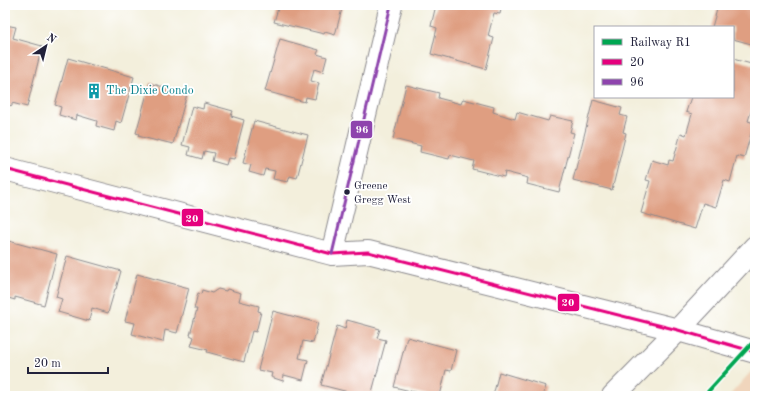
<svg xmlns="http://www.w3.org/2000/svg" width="760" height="401" font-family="'Old Standard TT',serif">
	<rect width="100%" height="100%" fill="#fff"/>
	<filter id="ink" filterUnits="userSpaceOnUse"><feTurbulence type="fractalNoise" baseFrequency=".025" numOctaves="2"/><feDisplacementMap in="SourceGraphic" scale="8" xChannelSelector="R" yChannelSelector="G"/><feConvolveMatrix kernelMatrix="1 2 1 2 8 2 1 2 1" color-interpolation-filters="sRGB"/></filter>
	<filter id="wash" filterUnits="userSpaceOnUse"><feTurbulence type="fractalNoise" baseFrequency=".012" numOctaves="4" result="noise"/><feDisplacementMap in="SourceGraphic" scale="16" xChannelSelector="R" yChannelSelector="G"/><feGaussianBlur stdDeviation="0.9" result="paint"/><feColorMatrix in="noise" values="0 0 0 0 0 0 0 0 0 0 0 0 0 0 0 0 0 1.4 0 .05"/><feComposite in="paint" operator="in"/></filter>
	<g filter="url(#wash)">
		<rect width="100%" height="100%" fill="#f3efdc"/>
		<!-- built -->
		<path fill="#f0d5bc" d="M755,367V396H729Z"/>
		<g id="blocks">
			<!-- building -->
			<path fill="#df9e81" d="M279,5H343L335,35L325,32L324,34L274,22Z
				M436,5H502L500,14L494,13L488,36L494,38L486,69L431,54L437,28L431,26Z
				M715,5H755V45L733,39V27H712L718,6Z
				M5,25L16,27L13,38L42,46L27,107L12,103V106L5,104Z
				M280,39L319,50L317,54L327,57L323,72L314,69L311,81L319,83L315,99L306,97L305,102L265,91Z
				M68,58L134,77L121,123L116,121L114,131L96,126L97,121L77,115L76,120L59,115L61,107L55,105Z
				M733,59L755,65V102H754L748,121L754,123L744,158L737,156L730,182L724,180L716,207L703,203L695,229L641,213L650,181L646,180L652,160L668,165L669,160L673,161L681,133L686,135L692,114L686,112L691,97H733Z
				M150,83L187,94L173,144L157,140V141L138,136L139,134L136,133Z
				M406,85L439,93L438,98L461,104L463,99L494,107L493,112L515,119L517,112L548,121L550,116L573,121L570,132L574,133L559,192L527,184L528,178L505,172L504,177L472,169L474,161L450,155L449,159L420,152L421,146L393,139Z
				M593,100L622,108L620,115L627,117L623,132L626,133L612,190L573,180Z
				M204,103L233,111L231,116L244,120L234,159L228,158L226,165L212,161L214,153L204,151L202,159L188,155L190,147L182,145L192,106L203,109Z
				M254,121L308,135L297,178L290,176L288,182L273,179L275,171L265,169L263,176L249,172L251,165L243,163Z
				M5,240L57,254L44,305L15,297V300L5,297Z
				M67,256L121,271L116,289H115L108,313L92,308L89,321L58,312L62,299L56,297Z
				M137,274L189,288L177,333L165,330L163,342L132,334L135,323L125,321Z
				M218,289L226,291L227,289L241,293L239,301L259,306L258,311L261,312L256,332L252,331L244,362L207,352L208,350L191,346L194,337L190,335L197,309H194L198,293L201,294L202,290L212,293Z
				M273,311L318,323L313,343L303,341L299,358L308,360L303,380L284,375L283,381L271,377L272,373L258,370Z
				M347,320L380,329L377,338L386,340L371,396H364L321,385L337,326L345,329Z
				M407,337L456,350L451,371L446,370L440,396H431L394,387Z
				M499,372L546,386L543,396H493Z"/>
		</g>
	</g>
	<g filter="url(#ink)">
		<use href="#blocks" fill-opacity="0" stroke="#8a888c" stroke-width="1"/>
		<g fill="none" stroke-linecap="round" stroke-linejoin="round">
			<!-- minor casing -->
			<g stroke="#8a888c" stroke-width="24">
				<path id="minor" d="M613,396L678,330L755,247"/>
			</g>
			<!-- tertiary casing -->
			<g stroke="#8a888c" stroke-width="24">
				<path id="tertiary" d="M5,169L332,254L368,252L678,330L755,352
					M332,254L391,5"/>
			</g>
			<!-- minor -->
			<use href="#minor" stroke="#fff" stroke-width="22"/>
			<!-- tertiary -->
			<use href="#tertiary" stroke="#fff" stroke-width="22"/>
			<!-- bus-1 casing -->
			<g stroke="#fff" stroke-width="6">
				<path id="bus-1" d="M5,169L332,254L368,252L678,330L755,352"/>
			</g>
			<!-- bus-2 casing -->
			<g stroke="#fff" stroke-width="6">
				<path id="bus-2" d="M332,254L391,5"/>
			</g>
			<!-- bus-1 -->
			<use href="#bus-1" stroke="#e5007d" stroke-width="3"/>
			<!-- bus-2 -->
			<use href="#bus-2" stroke="#8e44ad" stroke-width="3"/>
			<!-- rail-1 casing -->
			<g stroke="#fff" stroke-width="7">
				<path id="rail-1" d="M704,396L755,340"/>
			</g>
			<!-- rail-1 -->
			<use href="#rail-1" stroke="#00a651" stroke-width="4"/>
		</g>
	</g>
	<!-- icons -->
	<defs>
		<g id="building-bare" transform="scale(1.2)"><path d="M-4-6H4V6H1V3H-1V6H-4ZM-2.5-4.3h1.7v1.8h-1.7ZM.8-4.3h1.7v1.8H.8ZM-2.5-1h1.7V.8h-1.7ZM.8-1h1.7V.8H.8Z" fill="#0f9aa8" stroke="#fff" stroke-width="2.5" paint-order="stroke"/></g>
	</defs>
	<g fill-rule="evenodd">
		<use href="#building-bare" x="94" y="91"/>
	</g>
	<!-- markers -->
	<circle fill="#22223b" stroke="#fff" stroke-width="1.5" cx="347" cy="192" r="3.5"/>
	<g text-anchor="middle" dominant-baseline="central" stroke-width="3.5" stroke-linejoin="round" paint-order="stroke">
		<!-- bus labels -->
		<g font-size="11" fill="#22223b" stroke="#fff" text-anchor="start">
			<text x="354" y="186">Greene<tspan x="354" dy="14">Gregg West</tspan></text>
		</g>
		<!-- culture labels -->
		<g font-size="12" fill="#0d838f" stroke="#fff" text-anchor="start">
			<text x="106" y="91">The Dixie Condo</text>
		</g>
	</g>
	<g stroke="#fff" stroke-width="1.5">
		<rect x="350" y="120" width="23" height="19" rx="4" fill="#8e44ad"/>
		<rect x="181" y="208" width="23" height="19" rx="4" fill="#e5007d"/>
		<rect x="557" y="293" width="23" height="19" rx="4" fill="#e5007d"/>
	</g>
	<g font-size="11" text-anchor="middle" font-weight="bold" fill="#fff">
		<text x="362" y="133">96</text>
		<text x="192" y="222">20</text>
		<text x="568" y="306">20</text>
	</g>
	<!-- margin -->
	<rect width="760" height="401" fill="none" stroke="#fff" stroke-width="20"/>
	<!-- legend -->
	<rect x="594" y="26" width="140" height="72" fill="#ffffff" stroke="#a7a7b1"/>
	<rect x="602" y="39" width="20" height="6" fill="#00a651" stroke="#a7a7b1"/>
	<text x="630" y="46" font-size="12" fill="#22223b">Railway R1</text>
	<rect x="602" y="59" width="20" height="6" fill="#e5007d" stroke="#a7a7b1"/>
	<text x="630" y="66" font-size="12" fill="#22223b">20</text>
	<rect x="602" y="79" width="20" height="6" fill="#8e44ad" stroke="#a7a7b1"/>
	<text x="630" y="86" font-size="12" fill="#22223b">96</text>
	<!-- north arrow -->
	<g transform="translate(46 46) rotate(35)" stroke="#ffffff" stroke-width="3" paint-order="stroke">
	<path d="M0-3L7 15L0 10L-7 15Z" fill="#22223b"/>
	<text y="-6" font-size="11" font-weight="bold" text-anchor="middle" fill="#22223b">N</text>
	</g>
	<!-- scale -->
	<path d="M28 367v6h80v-6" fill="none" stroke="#22223b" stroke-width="2"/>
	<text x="34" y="367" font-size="12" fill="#22223b" stroke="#ffffff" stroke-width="3" paint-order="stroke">20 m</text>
</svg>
